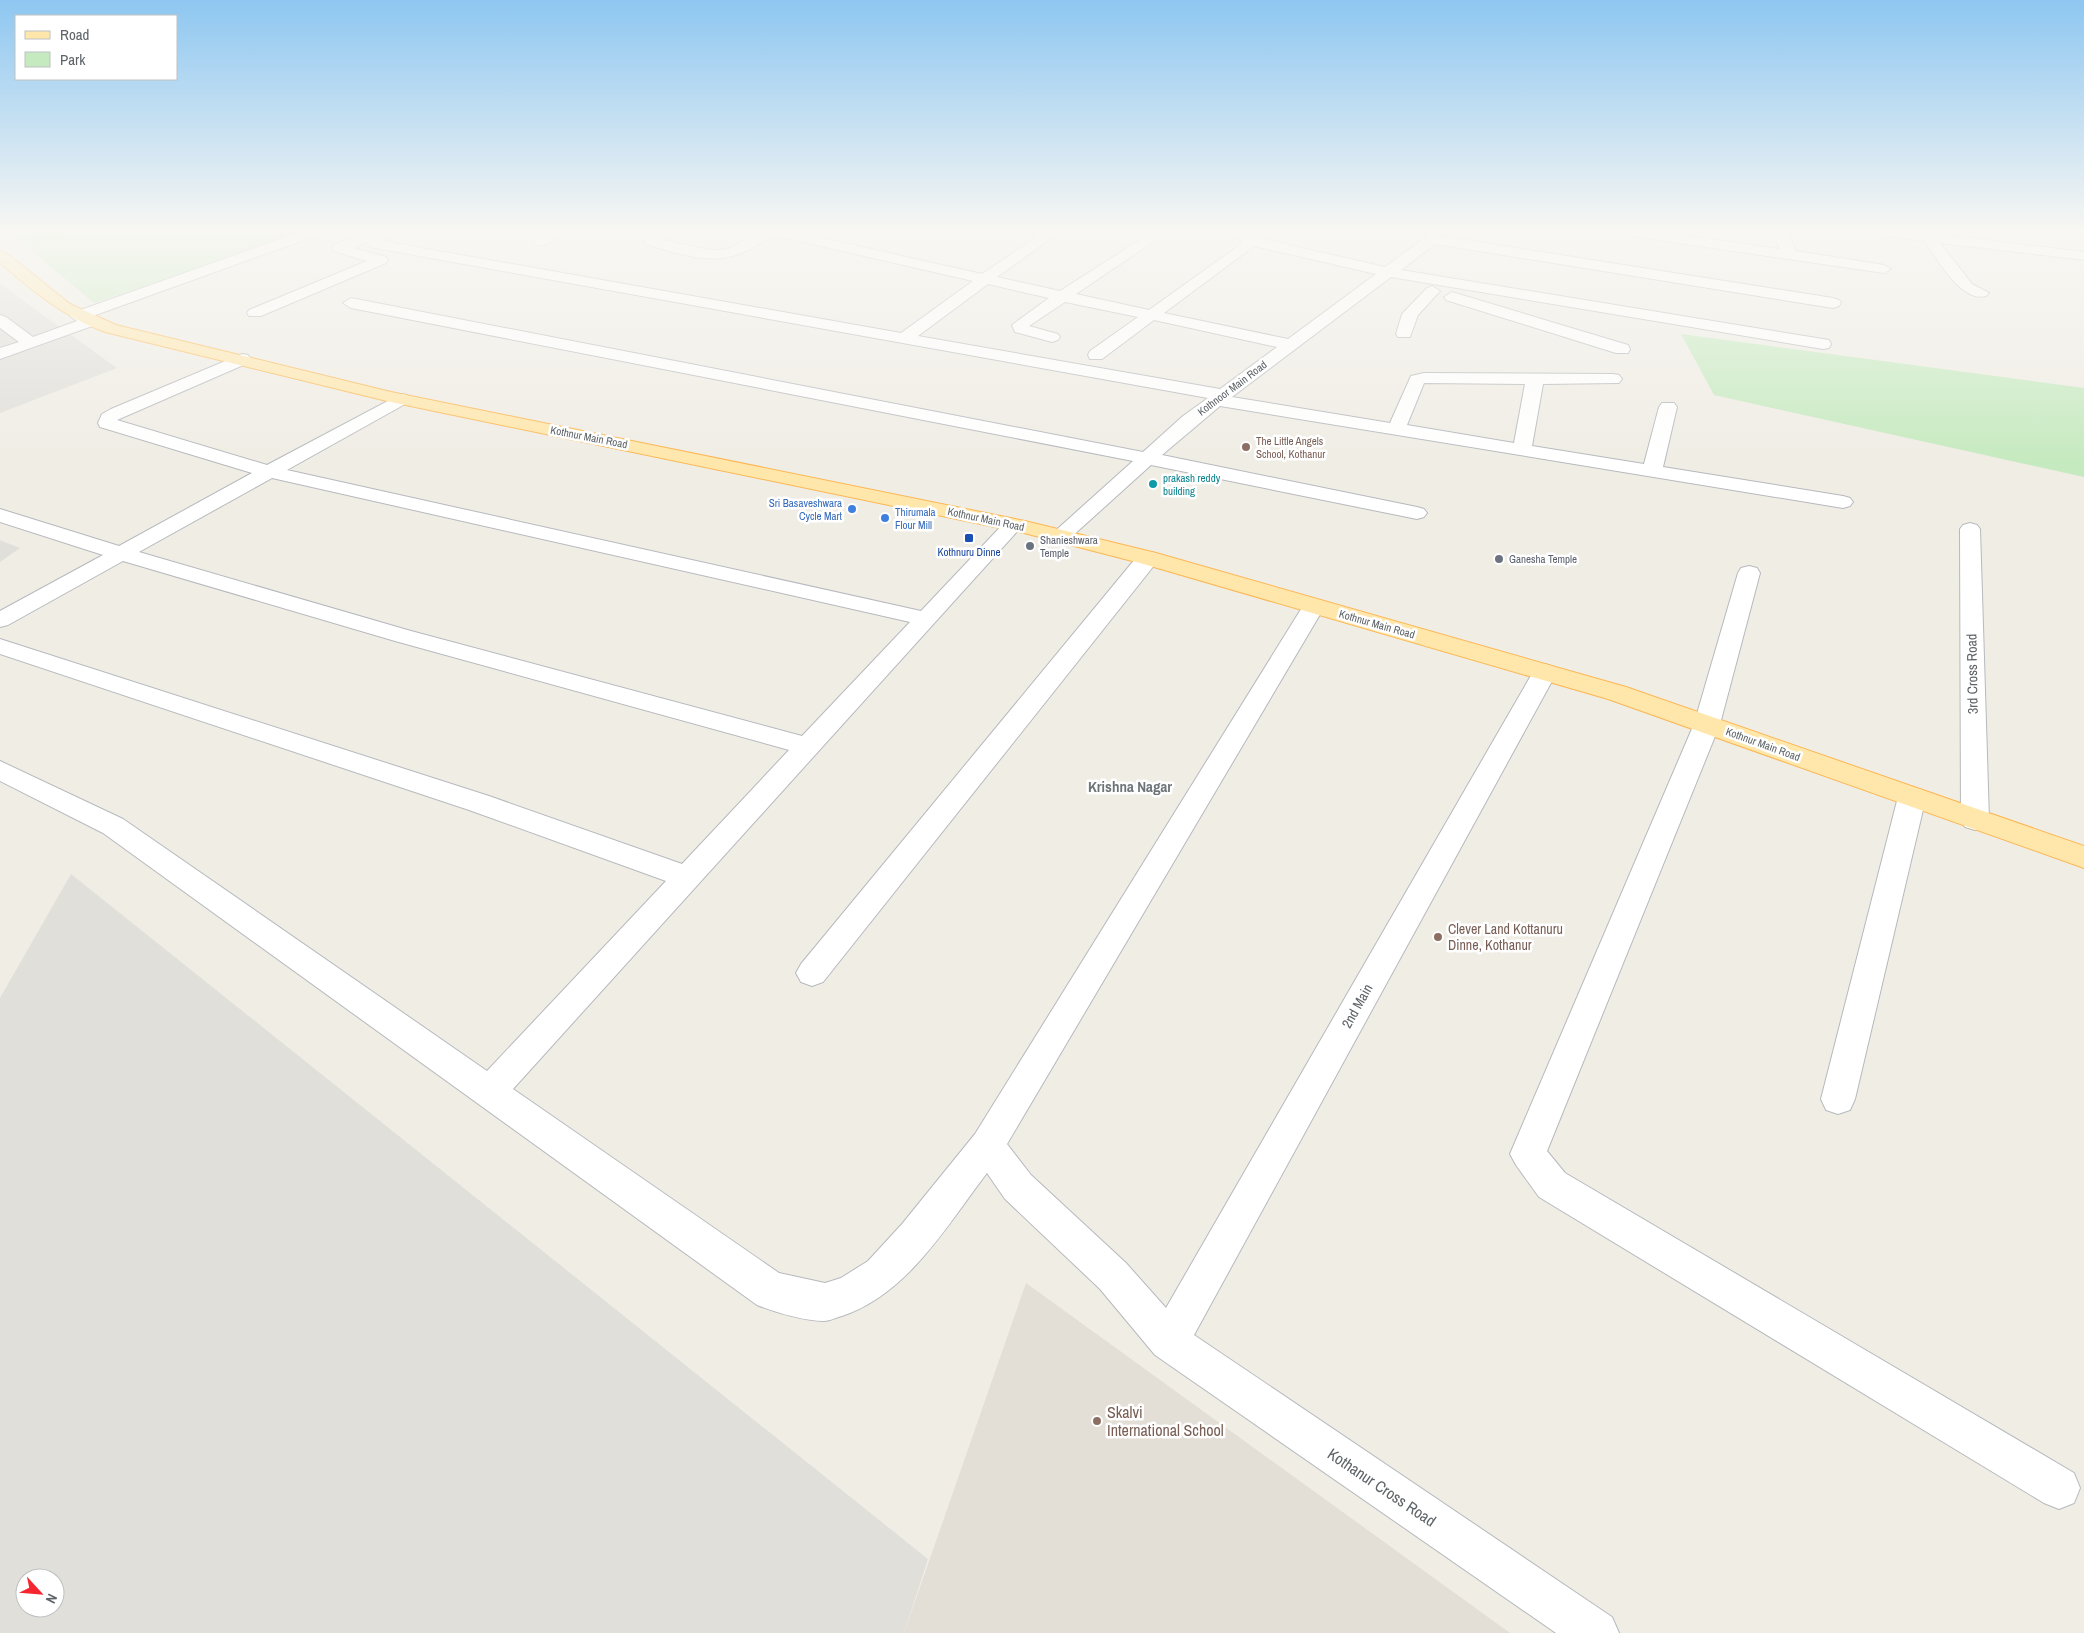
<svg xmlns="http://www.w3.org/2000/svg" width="2084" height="1633" font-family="'Archivo Narrow',sans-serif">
	<rect width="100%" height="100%" fill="#f0ede5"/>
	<!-- industrial -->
	<path fill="#e1dfda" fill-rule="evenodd" d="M0,284L117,368L0,413Z
		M0,540L20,548L0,562Z
		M71,874L928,1559L904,1633H0V998ZM25,1578H55V1608H25Z"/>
	<!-- education -->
	<path fill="#e3ded6" d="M1026,1283L1510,1633H904Z"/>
	<!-- green -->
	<path fill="#c6eac0" d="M15,232H304L94,303L11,233Z
		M1681,334L2084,388V477L1714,395Z"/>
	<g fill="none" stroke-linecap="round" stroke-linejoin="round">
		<!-- minor casing -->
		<g stroke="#b6b9bd" stroke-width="2">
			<path id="minor" d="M300,232H320L318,235L90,317L97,322L95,325L0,359V348L19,342L0,328V315L6,317L33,337L77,321L70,316L72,313Z
				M368,232H397L382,241L901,333L973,281L773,235C762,242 751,250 739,254C709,265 675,253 646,244L644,241L656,232H672L662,240L709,250H721L730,248L759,232H795L982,274L1044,232H1060L997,277L1060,291L1149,234L1156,238L1154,241L1076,294L1149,310L1241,244V241L1231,232H1247L1254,237L1385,267L1426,237L1428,232H1442L1440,236L1833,298L1839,300L1841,303L1839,306L1833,308L1435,244L1401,270L1823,339L1829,340L1831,344L1829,348L1823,349L1391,277L1232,397L1390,423L1411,376L1424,373L1613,374L1619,375L1622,379L1619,383L1543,384L1532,446L1644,464L1659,407L1662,403H1674L1677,407L1663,467L1843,496L1850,498L1853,502L1850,506L1843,508L1220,406L1162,455L1417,507L1424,509L1427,513L1424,517L1417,519L1151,465L1068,540L1061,542L1054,540L1050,536L1054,532L1133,461L351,308L343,303L351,298L1143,452L1183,416L1208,398L375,248L370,247L367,242L353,248L386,257L388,260L386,263L261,316H249L247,313L249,310L367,261L334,251L332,248L334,245ZM1254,246L1376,274L1288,339L1164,313ZM988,284L1049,298L1012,325L1015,332L1052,342L1058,340L1060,337L1058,334L1029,326L1065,302L1138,317L1090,351L1088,355L1090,359H1102L1154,320L1277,347L1220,389L918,336ZM1424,383L1525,384L1514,443L1407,425Z
				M551,232H569L545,245H535L533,242Z
				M1623,232H1659L1780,249L1773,232H1787L1796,251L1884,265L1891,269L1884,273L1630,236Z
				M1877,232H1935V234L2084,252V260L1940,243L1972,284L1989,293L1986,296C1961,303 1937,258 1924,241L1884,236Z
				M1432,286L1440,291L1418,315L1410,337H1398L1396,334L1402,314L1427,288Z
				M1452,292L1628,345L1630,349L1628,353H1616L1446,300L1444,297Z
				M242,354L248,355L251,359L248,363L117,420L267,465L401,394L407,395L410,399L407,403L287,470L921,611L1006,521L1013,519L1020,521L1023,525L513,1089L779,1273L825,1283L841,1278L868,1261L902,1224L975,1134L1303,606L1306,601L1314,599L1322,601L1325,606L1007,1144L1031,1175L1126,1263L1166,1308L1533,672L1536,667L1545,664L1554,667L1557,672L1194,1335L1612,1617L1619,1633H1556L1155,1355L1100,1289L1005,1199L987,1173C947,1225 908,1294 842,1316C837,1317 830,1321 824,1321C805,1321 775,1312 757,1305L103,833L0,781V761L123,819L487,1071L666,881L469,810L0,654V639L489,796L682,864L789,750L395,641L123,561L8,625L0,627V611L103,555L0,522V509L119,546L252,473L100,427L98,423L102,414L111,409ZM272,478L910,622L802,736L411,631L139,552Z
				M1970,523L1977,525L1980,529L1989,820L1985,827L1975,830L1965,827L1961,820L1960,529L1963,525Z
				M1148,552L1156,553L1159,558L1156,563L823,982L812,986L801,982L796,973L801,964L1140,553Z
				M1749,566L1757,568L1760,573L1720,724L1547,1151L1565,1173L2074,1473L2080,1488L2074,1503L2059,1509L2044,1503L1539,1197L1516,1165L1510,1154L1694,724L1738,573L1741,568Z
				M1912,787L1922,790L1926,797L1855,1099L1850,1110L1838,1114L1826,1110L1821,1099L1898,797L1902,790Z"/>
		</g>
		<!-- major casing -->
		<g stroke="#fcb753" stroke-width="2">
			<path id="major" d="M0,251L5,252L70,304L116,325L391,392L1025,521L1156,553L1626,687L2084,846V868L1608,699L1140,563L1024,533L391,402L105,332C64,317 33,291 0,263Z"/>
		</g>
		<!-- path -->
		<path stroke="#9bd0a3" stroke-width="2" stroke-dasharray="3 1" stroke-linecap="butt" d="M25,241L69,232"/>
		<!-- minor -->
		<use href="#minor" fill="#fff" fill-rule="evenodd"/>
		<!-- major -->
		<use href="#major" fill="#ffe7ac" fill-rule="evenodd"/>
	</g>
	<!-- sky -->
	<linearGradient id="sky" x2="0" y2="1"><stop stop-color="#8ec7f1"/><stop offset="0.5" stop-color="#f8f7f3"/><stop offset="1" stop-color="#f8f7f3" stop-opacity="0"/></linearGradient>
	<rect width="2084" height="461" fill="url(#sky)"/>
	<!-- markers -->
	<g fill="#8d6e63" stroke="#fff" stroke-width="2">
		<circle cx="1246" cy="447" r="5"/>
		<circle cx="1438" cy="937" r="5"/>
		<circle cx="1097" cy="1421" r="5"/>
	</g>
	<circle fill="#0f9aa8" stroke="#fff" stroke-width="2" cx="1153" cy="484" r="5"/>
	<g fill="#3f7fe0" stroke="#fff" stroke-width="2">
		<circle cx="852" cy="509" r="5"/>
		<circle cx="885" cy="518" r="5"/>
	</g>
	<rect fill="#1a4fb4" stroke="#fff" stroke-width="2" x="964" y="533" width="10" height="10" rx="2.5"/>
	<g fill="#6b7280" stroke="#fff" stroke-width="2">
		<circle cx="1030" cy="546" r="5"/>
		<circle cx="1499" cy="559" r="5"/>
	</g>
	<g text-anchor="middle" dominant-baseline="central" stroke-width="5" stroke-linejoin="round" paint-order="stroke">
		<!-- far-street labels -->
		<g font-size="11" fill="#5d6367" stroke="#fff">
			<text transform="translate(1232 388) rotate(-37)">Kothnoor Main Road</text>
			<text transform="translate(589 437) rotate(11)">Kothnur Main Road</text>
			<text transform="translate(986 519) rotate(12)">Kothnur Main Road</text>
			<text transform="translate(1377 624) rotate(16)">Kothnur Main Road</text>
			<text transform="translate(1763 744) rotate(20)">Kothnur Main Road</text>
		</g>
		<!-- far-education labels -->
		<g font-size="11" fill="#785e54" stroke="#fff" text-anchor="start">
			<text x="1256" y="441">The Little Angels<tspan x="1256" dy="13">School, Kothanur</tspan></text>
		</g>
		<!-- far-culture labels -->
		<g font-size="11" fill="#0d838f" stroke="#fff" text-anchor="start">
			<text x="1163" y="478">prakash reddy<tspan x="1163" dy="13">building</tspan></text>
		</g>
		<!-- far-shop labels -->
		<g font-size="11" fill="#366cbe" stroke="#fff" text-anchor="end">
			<text x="842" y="503">Sri Basaveshwara<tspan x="842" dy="13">Cycle Mart</tspan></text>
			<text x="895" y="512" text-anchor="start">Thirumala<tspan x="895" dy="13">Flour Mill</tspan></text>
		</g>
		<!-- far-worship labels -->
		<g font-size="11" fill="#5b616d" stroke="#fff" text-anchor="start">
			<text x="1040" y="540">Shanieshwara<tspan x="1040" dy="13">Temple</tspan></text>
			<text x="1509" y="559">Ganesha Temple</text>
		</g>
		<!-- far-transit labels -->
		<g font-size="11" fill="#164399" stroke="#fff">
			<text x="969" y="552">Kothnuru Dinne</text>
		</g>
		<!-- street labels -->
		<g font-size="14" fill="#5d6367" stroke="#fff">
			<text transform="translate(1972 674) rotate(-91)">3rd Cross Road</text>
			<text transform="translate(1357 1006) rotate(-61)">2nd Main</text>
		</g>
		<!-- education labels -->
		<g font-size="14" fill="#785e54" stroke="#fff" text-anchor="start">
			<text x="1448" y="929">Clever Land Kottanuru<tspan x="1448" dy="16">Dinne, Kothanur</tspan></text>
		</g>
		<!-- neighbourhood labels -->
		<g font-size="15" font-weight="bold" fill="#6e7579" stroke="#fff">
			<text x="1130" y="786">Krishna Nagar</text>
		</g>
		<!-- near-education labels -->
		<g font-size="16" fill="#785e54" stroke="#fff" text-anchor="start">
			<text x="1107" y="1412">Skalvi<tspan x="1107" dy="18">International School</tspan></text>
		</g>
		<!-- near-street labels -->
		<g font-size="16" fill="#5d6367" stroke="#fff">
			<text transform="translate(1382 1487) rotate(34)">Kothanur Cross Road</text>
		</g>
	</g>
	<!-- legend -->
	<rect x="15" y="15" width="162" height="65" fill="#ffffff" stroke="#bec1c2"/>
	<rect x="25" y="31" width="25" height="8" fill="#ffe7ac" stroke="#bec1c2"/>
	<text x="60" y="40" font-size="15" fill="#5d6367">Road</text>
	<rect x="25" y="52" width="25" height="15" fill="#c6eac0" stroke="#bec1c2"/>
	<text x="60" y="65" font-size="15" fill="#5d6367">Park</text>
	<!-- north arrow -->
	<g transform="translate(40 1593) rotate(116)"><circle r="24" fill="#ffffff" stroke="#bec1c2"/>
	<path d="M0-4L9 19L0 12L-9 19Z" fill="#f62630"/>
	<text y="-8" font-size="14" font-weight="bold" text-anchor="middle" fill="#5d6367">N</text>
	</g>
</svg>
